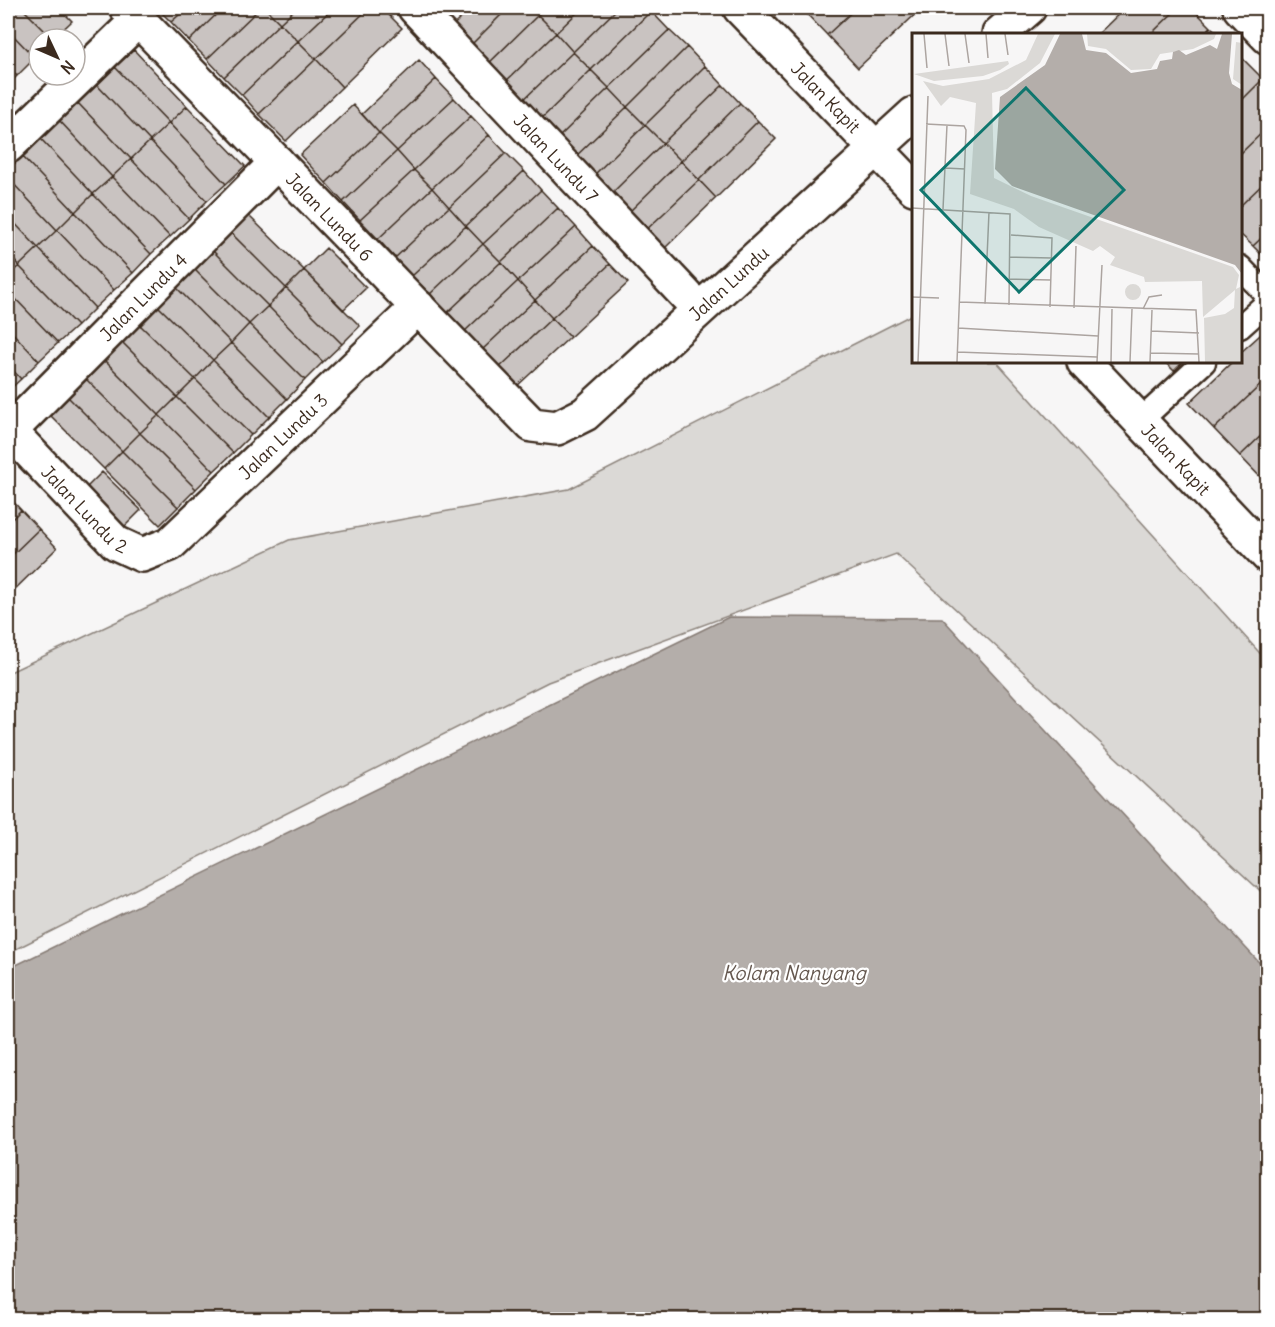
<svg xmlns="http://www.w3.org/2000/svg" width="1275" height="1327" font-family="Delius,sans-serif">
	<rect width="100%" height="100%" fill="#f7f6f6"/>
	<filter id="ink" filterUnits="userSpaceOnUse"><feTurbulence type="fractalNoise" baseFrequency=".0167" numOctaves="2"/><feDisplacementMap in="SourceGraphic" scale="12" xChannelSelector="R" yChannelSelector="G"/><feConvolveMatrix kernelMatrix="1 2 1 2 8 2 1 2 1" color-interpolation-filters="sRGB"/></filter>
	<g filter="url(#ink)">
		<!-- green -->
		<path fill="#dbd9d6" stroke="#8b827a" stroke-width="1.5" d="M913,314L914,362H997L1267,661V897L896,554L548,682L8,953V673L289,540L569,489Z"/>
		<!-- water -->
		<path fill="#b4aeaa" stroke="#847972" stroke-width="1.5" d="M729,617L942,618L1267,971V1319H8V969Z"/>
		<!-- building -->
		<path fill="#c9c3c1" stroke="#3b2a1e" stroke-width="1.5" d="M8,8H22L53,39H39V54L35,58L8,30Z
			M22,8H59L72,21L53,39Z
			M157,8H187L171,22Z
			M187,8H223L189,41L171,22Z
			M223,8H260L207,59L189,41Z
			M260,8H265L280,23L224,77L207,59Z
			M265,8H296L280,23Z
			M296,8H333L298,41L280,23Z
			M333,8H369L316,59L298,41Z
			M369,8H382L402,28L342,87L316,59Z
			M472,8H508L466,50L447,31Z
			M508,8H530L538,15L484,68L466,50Z
			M545,8H582L556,33L538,15Z
			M582,8H618L573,52L556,33Z
			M618,8H648L651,11L591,70L573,52Z
			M801,8H856L827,35Z
			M856,8H922L858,68L827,35Z
			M1125,8H1178L1151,34H1098Z
			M1178,8H1192L1211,27L1203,34H1151Z
			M651,11L669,30L609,88L591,70Z
			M538,15L556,33L501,86L484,68Z
			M280,23L298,41L242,95L224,77Z
			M1211,27L1219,34H1203Z
			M8,30L35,58L17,76L8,66Z
			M669,30L687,47L627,107L609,88Z
			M556,33L573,52L519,104L501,86Z
			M298,41L316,59L259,114L242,95Z
			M687,47L705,66L645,125L627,107Z
			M134,50L187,106L169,123L115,67Z
			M573,52L591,70L537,123L519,104Z
			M1240,56L1263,79L1240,102Z
			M316,59L342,87L286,141L259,114Z
			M419,60L436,79L379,133L362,114Z
			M8,66L17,76L8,85Z
			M705,66L723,85L663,143L645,125Z
			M115,67L169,123L150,141L97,85Z
			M591,70L609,88L555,141L537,123Z
			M436,79L454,98L397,151L379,133Z
			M1263,79L1268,84V127L1240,154V102Z
			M97,85L150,141L131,159L78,103Z
			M723,85L740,103L681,161L663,143Z
			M609,88L627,107L573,159L555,141Z
			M454,98L471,116L414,170L397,151Z
			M78,103L131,159L112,177L59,120Z
			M740,103L758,121L699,180L681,161Z
			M353,105L379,133L326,183L300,155Z
			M187,106L245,166L226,184L169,123Z
			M627,107L645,125L591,178L573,159Z
			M471,116L489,135L432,188L414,170Z
			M59,120L112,177L93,194L40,138Z
			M758,121L776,139L716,198L699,180Z
			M169,123L226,184L207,201L150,141Z
			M645,125L663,143L609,196L591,178Z
			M1268,127V179L1240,206V154Z
			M379,133L397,151L343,202L326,183Z
			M489,135L506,153L449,207L432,188Z
			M40,138L93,194L75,212L22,156Z
			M150,141L207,201L189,219L131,159Z
			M663,143L681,161L627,214L609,196Z
			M397,151L414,170L360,220L343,202Z
			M506,153L524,171L466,226L449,207Z
			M22,156L75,212L57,230L8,178V170Z
			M131,159L189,219L170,237L112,177Z
			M681,161L699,180L644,232L627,214Z
			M414,170L432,188L378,239L360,220Z
			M524,171L541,190L483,244L466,226Z
			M112,177L170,237L151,254L93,194Z
			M8,178L57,230L38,248L8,216Z
			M1268,179V232L1253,246L1240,234V206Z
			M699,180L716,198L662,251L644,232Z
			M432,188L449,207L395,258L378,239Z
			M541,190L558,208L501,262L483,244Z
			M93,194L151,254L133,273L75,212Z
			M449,207L466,226L412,276L395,258Z
			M558,208L576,227L518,281L501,262Z
			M75,212L133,273L114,290L57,230Z
			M248,215L304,270L286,288L230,232Z
			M8,216L38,248L19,266L8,253Z
			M466,226L483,244L430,294L412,276Z
			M576,227L593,246L535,300L518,281Z
			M57,230L114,290L95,308L38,248Z
			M230,232L286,288L268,306L212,250Z
			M1268,232V261L1253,246Z
			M483,244L501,262L447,313L430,294Z
			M593,246L610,264L552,318L535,300Z
			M38,248L95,308L77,326L19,266Z
			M326,248L366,288L343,310L304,270Z
			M212,250L268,306L249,324L194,269Z
			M8,253L19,266L8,276Z
			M501,262L518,281L465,331L447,313Z
			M610,264L628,283L570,337L552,318Z
			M19,266L77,326L58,343L8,291V276Z
			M194,269L249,324L231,343L176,287Z
			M304,270L360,326L342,344L286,288Z
			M518,281L535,300L482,350L465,331Z
			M176,287L231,343L213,360L157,305Z
			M286,288L342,344L323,362L268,306Z
			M8,291L58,343L39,361L8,328Z
			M535,300L552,318L499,368L482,350Z
			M157,305L213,360L195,379L139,324Z
			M268,306L323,362L305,380L249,324Z
			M552,318L570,337L516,387L499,368Z
			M139,324L195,379L177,397L121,341Z
			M249,324L305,380L287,399L231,343Z
			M8,328L39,361L21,379L8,365Z
			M1268,328V378L1214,429L1189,403L1232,362H1240V353Z
			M121,341L177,397L159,415L103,359Z
			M231,343L287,399L269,417L213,360Z
			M103,359L159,415L140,433L85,378Z
			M213,360L269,417L251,435L195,379Z
			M1165,362H1183L1174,371Z
			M8,365L21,379L8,391Z
			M85,378L140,433L122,451L67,396Z
			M1268,378V429L1240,456L1214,429Z
			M195,379L251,435L233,453L177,397Z
			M67,396L122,451L104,469L49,414Z
			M177,397L233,453L214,471L159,415Z
			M159,415L214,471L196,489L140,433Z
			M1268,429V480L1265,482L1240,456Z
			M140,433L196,489L178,507L122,451Z
			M122,451L178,507L160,525L104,469Z
			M102,472L141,510L114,537L76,498Z
			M8,496L21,510L8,523Z
			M21,510L39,529L8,559V523Z
			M39,529L57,548L9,595L8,559Z"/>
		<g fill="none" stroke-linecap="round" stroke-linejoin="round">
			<!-- lane casing -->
			<g stroke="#3b2a1e" stroke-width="27">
				<path id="lane" d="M1240,267L1268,296
					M1240,327L1268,302
					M1140,421L1204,362"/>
			</g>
			<!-- street casing -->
			<g stroke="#3b2a1e" stroke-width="38">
				<g id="street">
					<path id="s1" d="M127,8L532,425L557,428L585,414L914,114"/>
					<path id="s2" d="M415,8L698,308"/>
					<path id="s3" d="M740,8L914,188"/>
					<path d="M1240,8L1268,37"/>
					<path d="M999,34L1029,8"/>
					<path d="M8,146L139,19"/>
					<path id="s4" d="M1084,362L1268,556"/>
					<path id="s5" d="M8,429L116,543L142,555L170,544L418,307"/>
					<path id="s6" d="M10,431L277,162"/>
				</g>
			</g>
			<!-- lane -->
			<use href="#lane" stroke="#fff" stroke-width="22"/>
			<!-- street -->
			<use href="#street" stroke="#fff" stroke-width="33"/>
		</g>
	</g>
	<g text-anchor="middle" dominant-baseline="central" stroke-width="4.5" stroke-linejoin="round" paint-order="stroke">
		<!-- street labels -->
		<g font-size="18" fill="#3b2a1e" stroke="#fff">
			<text stroke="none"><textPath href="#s3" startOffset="124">Jalan Kapit</textPath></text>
			<text stroke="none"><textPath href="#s2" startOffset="206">Jalan Lundu 7</textPath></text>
			<text stroke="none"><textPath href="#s1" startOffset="291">Jalan Lundu 6</textPath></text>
			<text stroke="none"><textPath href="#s1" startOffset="832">Jalan Lundu</textPath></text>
			<text stroke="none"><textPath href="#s6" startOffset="189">Jalan Lundu 4</textPath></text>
			<text stroke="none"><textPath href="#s5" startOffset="372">Jalan Lundu 3</textPath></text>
			<text stroke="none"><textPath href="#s4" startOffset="134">Jalan Kapit</textPath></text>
			<text stroke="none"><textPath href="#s5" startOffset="111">Jalan Lundu 2</textPath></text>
		</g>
		<!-- water labels -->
		<g font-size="20" font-style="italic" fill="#65584f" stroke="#fff">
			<text x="794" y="972">Kolam Nanyang</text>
		</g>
	</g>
	<!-- overview -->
	<g transform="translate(912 33)">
		<rect width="330" height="330" fill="#f7f6f6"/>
		<path d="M126,1H143L128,30L95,56L80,60L82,145L119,163L321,234L327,242L324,256L328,254L330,329H293L292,285L313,281L322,275L323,257L291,284L290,248L233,249L232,244L198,232L203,224L188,213L181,218L127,194L102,176L58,161L64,70L38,64L29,73L11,48L31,53L77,46L114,27ZM175,1H304L302,6L281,16L248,21L239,36L219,37L194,16L176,13ZM324,9L330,10V52L321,46ZM96,28L97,31L88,37L71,43L22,48L2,41ZM213 259a8 8 0 1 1 16 0a8 8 0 1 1-16 0Z" fill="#dbd9d6"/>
		<path d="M148,1H170L174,17L194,20L219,40L245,36L248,28L260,26L261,19L267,17L274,22L298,12L305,16L310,1H320L317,40L320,51L330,57V241L323,232L100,153L83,136L88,64L133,32Z" fill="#b4aeaa"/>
		<path fill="none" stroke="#aca4a0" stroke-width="1.5" d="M12,1L15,35M33,1L37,33M53,1L57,30M74,1L76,25M93,1L96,22M14,91L52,93L54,97L45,329M33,135L53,136M0,175L98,181L97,272M31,176L35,92M99,202L140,205L138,274M98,224L140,225M97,246L139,247M0,264L27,265M47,269L284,277L287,329M73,271L77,179M162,275L164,213M231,276L237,264L250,262M46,295L186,303M239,298L287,300M45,319L185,324M238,320L287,321M6,329L16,63M185,329L190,232M199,329L200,276M218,329L220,276M238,329L240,277"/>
		<path fill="#0f766e" fill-opacity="0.15" stroke="#0f766e" stroke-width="3" d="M114,55L212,157L107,259L9,157Z"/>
		<rect width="330" height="330" fill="none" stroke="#3b2a1e" stroke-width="3"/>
	</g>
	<!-- margin -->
	<rect width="1275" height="1327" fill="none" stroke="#fff" stroke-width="30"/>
	<rect x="15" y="15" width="1245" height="1297" fill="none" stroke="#3b2a1e" stroke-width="2" filter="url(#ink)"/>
	<!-- north arrow -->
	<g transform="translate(57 57) rotate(134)"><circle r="28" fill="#ffffff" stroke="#b1aaa5" stroke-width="1.5"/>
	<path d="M0-4.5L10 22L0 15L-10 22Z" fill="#3b2a1e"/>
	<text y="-9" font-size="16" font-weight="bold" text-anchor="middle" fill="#3b2a1e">N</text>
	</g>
</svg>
